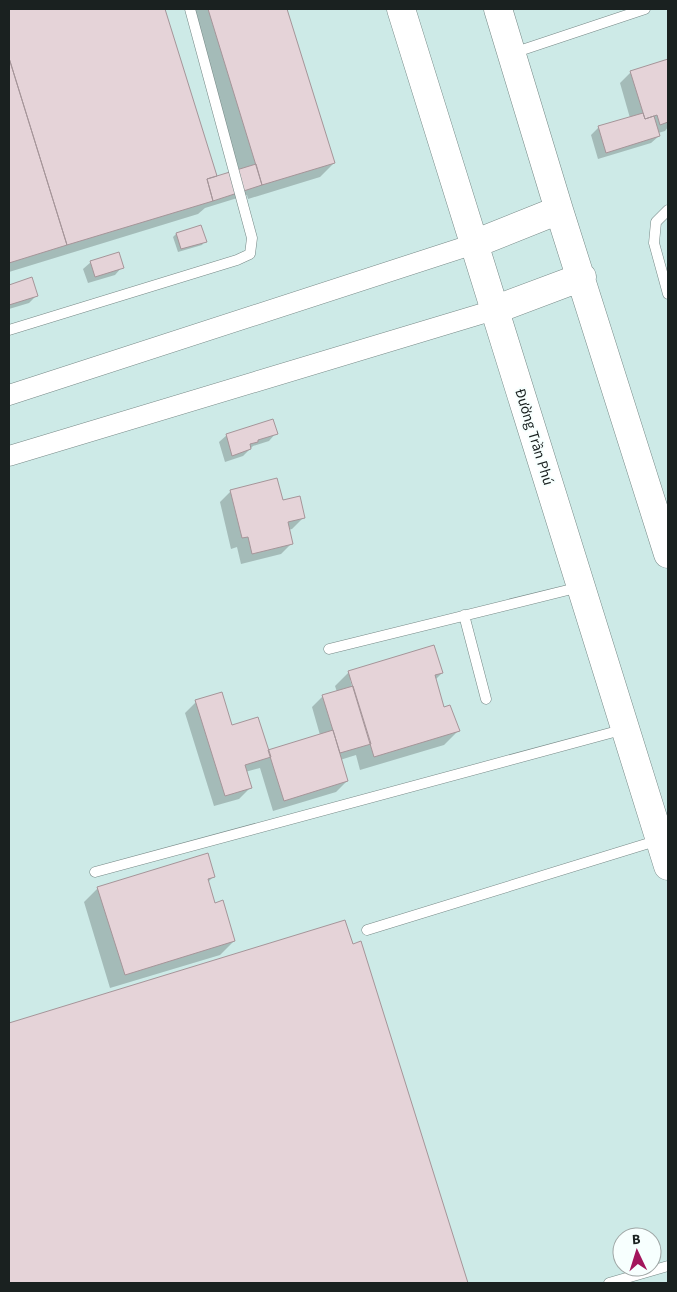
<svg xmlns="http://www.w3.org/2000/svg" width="677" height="1292" font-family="'Source Sans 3',sans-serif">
	<rect width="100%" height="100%" fill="#e1f5f3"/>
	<!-- built -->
	<path fill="#cdeae7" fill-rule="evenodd" d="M9,9H668V1283H9ZM622,1237H652V1267H622Z"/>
	<!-- shadow -->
	<path fill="#0003" fill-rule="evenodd" d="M9,9H164L216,178L239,170L189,9H286L334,163L320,177L248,199L247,195L205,208L198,214L9,272Z
		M668,61V127L665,131L658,133L659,136L651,143L598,159L591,135L598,128L630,118L620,83L631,72Z
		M201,227L205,241L202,245L178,252L173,237L176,234Z
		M91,262L122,267L115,275L88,283L83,269Z
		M31,279L36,296L29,303L9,309V286Z
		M276,433L269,441L253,446L243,456L225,462L219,442L227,435Z
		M231,491L282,502L303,518L292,529L288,530L292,543L281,554L241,564L237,547L231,549L220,502Z
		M349,672L442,673L435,680L443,709L458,731L444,745L360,770L356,755L340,760L347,781L336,792L273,811L260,768L245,772L250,788L239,799L214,806L185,713L196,702L267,751L320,735L312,707L323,696L337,692L335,686ZM350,679H352L355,687H352Z
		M214,876L207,883L214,904L234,941L220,955L110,988L84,902L98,888Z
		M344,921L352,945L361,942L467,1283H9V1024Z"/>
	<!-- building -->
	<path fill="#e5d3d8" stroke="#a59599" d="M9,9H165L217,176L207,179L213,201L67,245L9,58Z
		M208,9H287L335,163L262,185Z
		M9,58L67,245L9,263Z
		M668,59V122L660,125L657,115L645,119L630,71Z
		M643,113L645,119L654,116L660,136L606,153L598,126Z
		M256,164L262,185L213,201L207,179Z
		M201,225L207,242L181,249L176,233Z
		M119,252L124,268L95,277L90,261Z
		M32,277L38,296L9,305V285Z
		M273,419L278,434L258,440V442L250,444L251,449L232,456L226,434Z
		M277,478L283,500L300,496L305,518L288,522L293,544L252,554L248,537L242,538L230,490Z
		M434,645L443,673L435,675L444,707L450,705L460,731L374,757L348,671Z
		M353,686L371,744L340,753L322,695Z
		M222,692L232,725L258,717L271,757L245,765L252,788L225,796L195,700Z
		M333,730L348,781L284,801L268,750Z
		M208,853L215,877L208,879L215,903L223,900L235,941L125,975L97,887Z
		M345,920L353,944L361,941L468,1283H9V1023Z"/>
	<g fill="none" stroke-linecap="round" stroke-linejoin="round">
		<!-- lane casing -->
		<g stroke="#778987" stroke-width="11">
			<path id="lane" d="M513,53L645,9
				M668,210L656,222L654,243L668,294
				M9,330L237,260L250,254L252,238L190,9
				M464,615L486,699
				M329,649L580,587
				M95,872L625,729
				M367,930L659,840
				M609,1283L668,1266"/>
		</g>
		<!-- street casing -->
		<g stroke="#778987" stroke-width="21">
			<path id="street" d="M9,395L474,244
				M9,456L494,310"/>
		</g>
		<!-- secondary casing -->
		<g stroke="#778987" stroke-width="29">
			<path id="secondary" d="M401,9L668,866
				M498,9L559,210L668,554
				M474,244L559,210
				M494,310L582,277"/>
		</g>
		<!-- lane -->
		<use href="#lane" stroke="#fff" stroke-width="10"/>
		<!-- street -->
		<use href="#street" stroke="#fff" stroke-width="20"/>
		<!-- secondary -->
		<use href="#secondary" stroke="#fff" stroke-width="28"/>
	</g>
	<g text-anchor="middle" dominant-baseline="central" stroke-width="4" stroke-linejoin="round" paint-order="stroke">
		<!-- street labels -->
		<g font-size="15" fill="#1a2120" stroke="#f7fffe">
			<text transform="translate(534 437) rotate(73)">Đường Trần Phú</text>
		</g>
	</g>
	<!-- border -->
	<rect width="677" height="1292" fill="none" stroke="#1a2120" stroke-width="20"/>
	<!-- north arrow -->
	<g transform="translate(637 1252) rotate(356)"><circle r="24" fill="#f7fffe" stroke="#9fa6a5"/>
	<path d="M0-4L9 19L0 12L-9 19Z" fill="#a3155c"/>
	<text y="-8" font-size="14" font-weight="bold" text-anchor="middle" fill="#1a2120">B</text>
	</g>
</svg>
